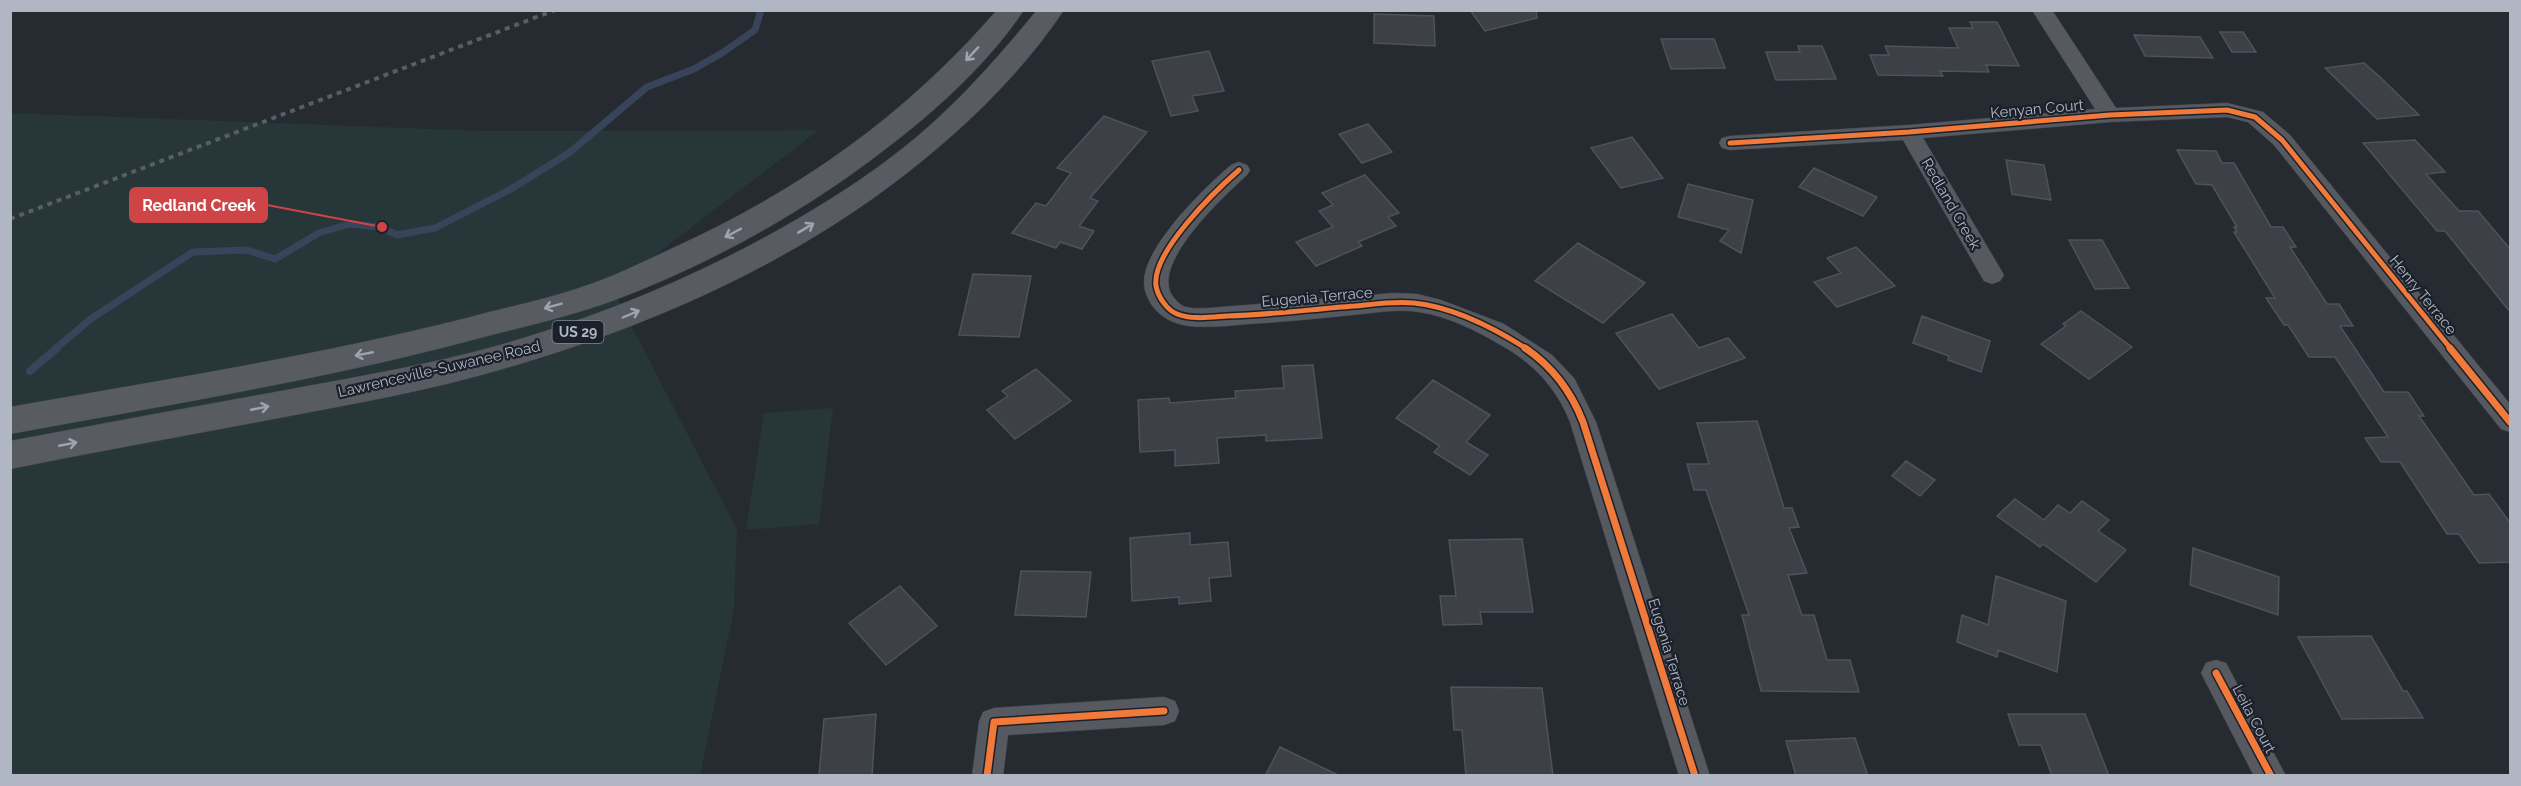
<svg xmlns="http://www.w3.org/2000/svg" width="2521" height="786" font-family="Raleway,sans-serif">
	<rect width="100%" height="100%" fill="#262b32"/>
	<!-- green -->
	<path fill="#273638" d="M10,113L485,131L819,130L612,288L737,530L734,609L700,775H11Z
		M833,408L819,524L746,530L764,413Z"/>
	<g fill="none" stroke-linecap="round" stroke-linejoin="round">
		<!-- stream-far1 -->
		<path stroke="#37445a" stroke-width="7" d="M55,349L92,318L193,252L247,250L275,259L319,233L349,224L380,227L397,235L435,228L511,189L569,153L647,87L694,69L722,53L755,30L761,10"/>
		<!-- stream -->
		<path stroke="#37445a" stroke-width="8" d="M30,371L57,348"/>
	</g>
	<!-- building -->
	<path fill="#3d4147" stroke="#4e5259" stroke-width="1.5" d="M1470,10H1536L1537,18L1485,31Z
		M1374,14L1434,16L1435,46L1374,43Z
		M1970,22H1997L2019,66L1986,65L1989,72L1940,71L1943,76L1878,75L1870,55H1889L1885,46L1958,48L1949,28H1973Z
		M2220,32H2243L2256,52H2232Z
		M2134,35L2200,37L2213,58L2145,56Z
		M1661,39H1714L1725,68L1671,69Z
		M1798,46H1822L1836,79L1776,80L1766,52H1800Z
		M1209,51L1224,91L1192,96L1198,111L1171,116L1152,61Z
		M2364,63L2379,76L2419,115L2377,119L2325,68Z
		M1104,116L1147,132L1090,198L1098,201L1079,226L1094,231L1082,249L1060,242L1056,248L1012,233L1036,203L1046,206L1071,173L1057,168Z
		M1368,124L1392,152L1362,163L1339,134Z
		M1632,137L1663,178L1621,188L1591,148Z
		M2415,140L2445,172L2426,174L2459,211H2478L2511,250V313L2445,231H2437L2363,143Z
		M2177,150L2216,151L2222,163H2234L2271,227H2283L2296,247H2290L2327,304H2339L2353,326H2340L2384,392H2408L2424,416H2419L2474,495L2489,494L2511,524V562L2479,563L2459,534H2447L2400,462H2381L2365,438L2388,437L2335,357H2309L2288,325H2284L2266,298H2275L2234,232H2237L2234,227H2237L2212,185L2196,184Z
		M2006,160L2044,165L2051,200L2012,194Z
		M1814,168L1877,197L1863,216L1799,187Z
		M1365,175L1399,213L1388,217L1396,226L1358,242L1362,246L1316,266L1296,242L1333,227L1319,211L1333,205L1322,193Z
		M1688,184L1753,200L1741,253L1720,241L1729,230L1678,217Z
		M2069,240H2102L2129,288L2095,289Z
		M1578,243L1645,283L1603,323L1535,281Z
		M1856,247L1895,286L1837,307L1814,282L1841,273L1827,258Z
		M973,274L1031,276L1019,337L959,335Z
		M2081,311L2132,347L2089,379L2041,344L2066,326L2063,324Z
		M1672,314L1699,348L1728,338L1745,358L1659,389L1616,333Z
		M1922,316L1990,341L1981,372L1948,360L1949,356L1913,343Z
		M1313,365L1322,438L1266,441V435L1217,438L1219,463L1175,466V450L1140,452L1138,400L1169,398L1170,403L1236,398L1235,391L1284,388L1282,366Z
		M1036,369L1071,401L1015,439L987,410L1008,396L1002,391Z
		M1433,380L1490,415L1466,442L1488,455L1470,475L1434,452L1440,446L1396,418Z
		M1757,421L1784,508H1792L1799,527L1789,528L1807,573L1788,575L1802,615H1814L1827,660H1850L1859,692L1761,691L1742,615H1749L1706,490H1694L1687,464H1709L1697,423Z
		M1906,461L1935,480L1920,496L1892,476Z
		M2015,499L2044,520L2058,505L2070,513L2082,501L2109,520L2098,531L2126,550L2096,582L2043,544L2040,547L1997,516Z
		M1190,533V545L1228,542L1231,576L1209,578L1211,601L1179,604V597L1132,601L1130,538Z
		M1522,539L1533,612H1480L1482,624L1443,625L1440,596H1456L1449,540Z
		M2193,548L2279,577L2278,615L2190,585Z
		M1021,571L1091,572L1086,617L1015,615Z
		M1996,576L2066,601L2057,672L1998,650L1997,657L1957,642L1962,615L1988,625Z
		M900,586L937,626L886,665L849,623Z
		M2371,636L2403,691H2407L2423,718L2342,719L2298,637Z
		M1451,687L1542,688L1553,776H1466L1462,730H1454Z
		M876,714L872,776H819L824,719Z
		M2008,714H2085L2109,776H2052L2041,745H2019Z
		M1855,738L1868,776H1796L1786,741Z
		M1280,747L1340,776H1265Z"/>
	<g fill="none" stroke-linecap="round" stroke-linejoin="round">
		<!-- street casing -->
		<g stroke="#42454a" stroke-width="1">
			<path id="street" d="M2032,10H2052L2116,108L2227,103L2263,112L2290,135L2510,404V432L2501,429L2274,145L2248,122L2227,117L2110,122L1923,138L2004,275L2000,281L1992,284L1984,281L1903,140L1730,150L1722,148L1719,143L1722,138L1730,136L1909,125L2095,109Z
				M1239,162L1247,165L1250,170L1247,175C1225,195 1145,268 1175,299C1178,302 1181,306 1186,307C1193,309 1202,308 1209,308L1394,293L1417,294L1441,300L1504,324L1552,355L1574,378L1596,422L1710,776H1679L1570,422C1556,387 1532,362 1499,344C1475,330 1447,316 1419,312C1400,309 1380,312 1361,314C1323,318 1285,322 1248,324C1228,326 1208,328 1189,326C1173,324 1160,317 1151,304C1147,297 1144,290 1144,283C1143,247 1205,187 1231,165Z
				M2216,660L2226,663L2286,776H2254L2201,673L2206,663Z
				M1164,697L1175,701L1179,711L1175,721L1164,725L1008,735L1003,776H972L979,722L983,712L994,708Z"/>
		</g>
		<!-- primary casing -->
		<g stroke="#44474f" stroke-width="1">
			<path id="primary" d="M997,10H1024C989,62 938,109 888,147C806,211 711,264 612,301C568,317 522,327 476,339C323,380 166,405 10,434V407C163,380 316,356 467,318C507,307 549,299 588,285C617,275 645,261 673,248C800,190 905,116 997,10Z
				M1037,10H1064C1025,68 975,118 922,161C800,261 650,327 499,370C427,391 352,404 279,418C189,435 100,451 10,469V441C101,424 191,407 281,391C355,377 429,365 500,345C594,318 686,281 771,234C829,202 887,165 936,120C973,86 1005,49 1037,10Z"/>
		</g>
		<!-- street -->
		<use href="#street" fill="#565960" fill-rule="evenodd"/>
		<!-- primary -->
		<use href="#primary" fill="#585c62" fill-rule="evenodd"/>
		<!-- rail -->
		<path stroke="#5a5d64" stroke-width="4" stroke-dasharray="5 5" stroke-linecap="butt" d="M10,219L555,10"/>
		<!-- cycleway-far1 casing -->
		<g stroke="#1b212b" stroke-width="8">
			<path id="cycleway-far1" d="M1730,143L1909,132L2110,115L2227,110L2255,117L2282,140L2451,349
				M1239,170C1215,191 1151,253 1156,286C1158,297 1167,310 1177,314C1192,320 1212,317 1227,316C1270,315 1313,309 1355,306C1375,304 1395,301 1414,303C1454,307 1494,328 1527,349"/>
		</g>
		<!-- cycleway casing -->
		<g stroke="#1b212b" stroke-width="10">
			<path id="cycleway" d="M1525,348C1553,367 1571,391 1583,422L1695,776
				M2450,348L2510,422
				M2216,673L2271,776
				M987,776L994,722L1164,711"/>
		</g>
		<!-- cycleway-far1 -->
		<use href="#cycleway-far1" stroke="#f17a3a" stroke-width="5"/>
		<!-- cycleway -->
		<use href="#cycleway" stroke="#f17a3a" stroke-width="7"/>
	</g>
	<!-- one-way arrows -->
	<defs><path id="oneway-shaft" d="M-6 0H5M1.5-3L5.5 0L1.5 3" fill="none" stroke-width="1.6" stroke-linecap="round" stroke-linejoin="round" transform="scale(1.5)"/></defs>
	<g stroke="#9ea4b0">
		<use href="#oneway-shaft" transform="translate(972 54) rotate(133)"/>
		<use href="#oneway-shaft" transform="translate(806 228) rotate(-31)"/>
		<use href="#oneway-shaft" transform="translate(733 233) rotate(152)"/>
		<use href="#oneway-shaft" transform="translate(553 306) rotate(165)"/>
		<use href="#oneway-shaft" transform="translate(631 314) rotate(-23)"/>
		<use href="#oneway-shaft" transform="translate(364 354) rotate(169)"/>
		<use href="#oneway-shaft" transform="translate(260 408) rotate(-11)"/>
		<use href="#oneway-shaft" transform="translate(68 444) rotate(-11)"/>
	</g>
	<g text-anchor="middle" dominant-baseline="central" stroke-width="4.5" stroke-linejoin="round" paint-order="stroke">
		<!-- shield labels -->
		<rect fill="#1b212b" stroke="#838995" stroke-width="1.5" x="552.5" y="321" width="51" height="22" rx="4.5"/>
		<g font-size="14" font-weight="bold" fill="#b0b6c3">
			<text x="578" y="332">US 29</text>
		</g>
		<!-- street labels -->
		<g font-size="15" fill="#b0b6c3" stroke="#1b212b">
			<text transform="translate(2037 109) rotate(-5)">Kenyan Court</text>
			<text transform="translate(1951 204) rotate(60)">Redland Creek</text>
			<text transform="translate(2423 295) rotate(51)">Henry Terrace</text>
			<text transform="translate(1317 297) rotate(-5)">Eugenia Terrace</text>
			<text transform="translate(439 369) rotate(-13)">Lawrenceville-Suwanee Road</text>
			<text transform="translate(1669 652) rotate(73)">Eugenia Terrace</text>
			<text transform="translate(2254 719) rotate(62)">Leila Court</text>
		</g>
	</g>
	<!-- callouts -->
	<path fill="none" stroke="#ce4447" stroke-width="2" d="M382 227L267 205"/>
	<circle fill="#ce4447" stroke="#1b212b" stroke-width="2" cx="382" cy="227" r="6"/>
	<rect fill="#ce4447" stroke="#ce4447" stroke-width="2" x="130" y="188" width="137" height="34" rx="6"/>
	<g font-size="16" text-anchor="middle" font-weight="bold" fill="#fff">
		<text x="199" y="211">Redland Creek</text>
	</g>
	<!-- border -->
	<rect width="2521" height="786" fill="none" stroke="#b0b6c3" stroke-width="24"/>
</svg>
